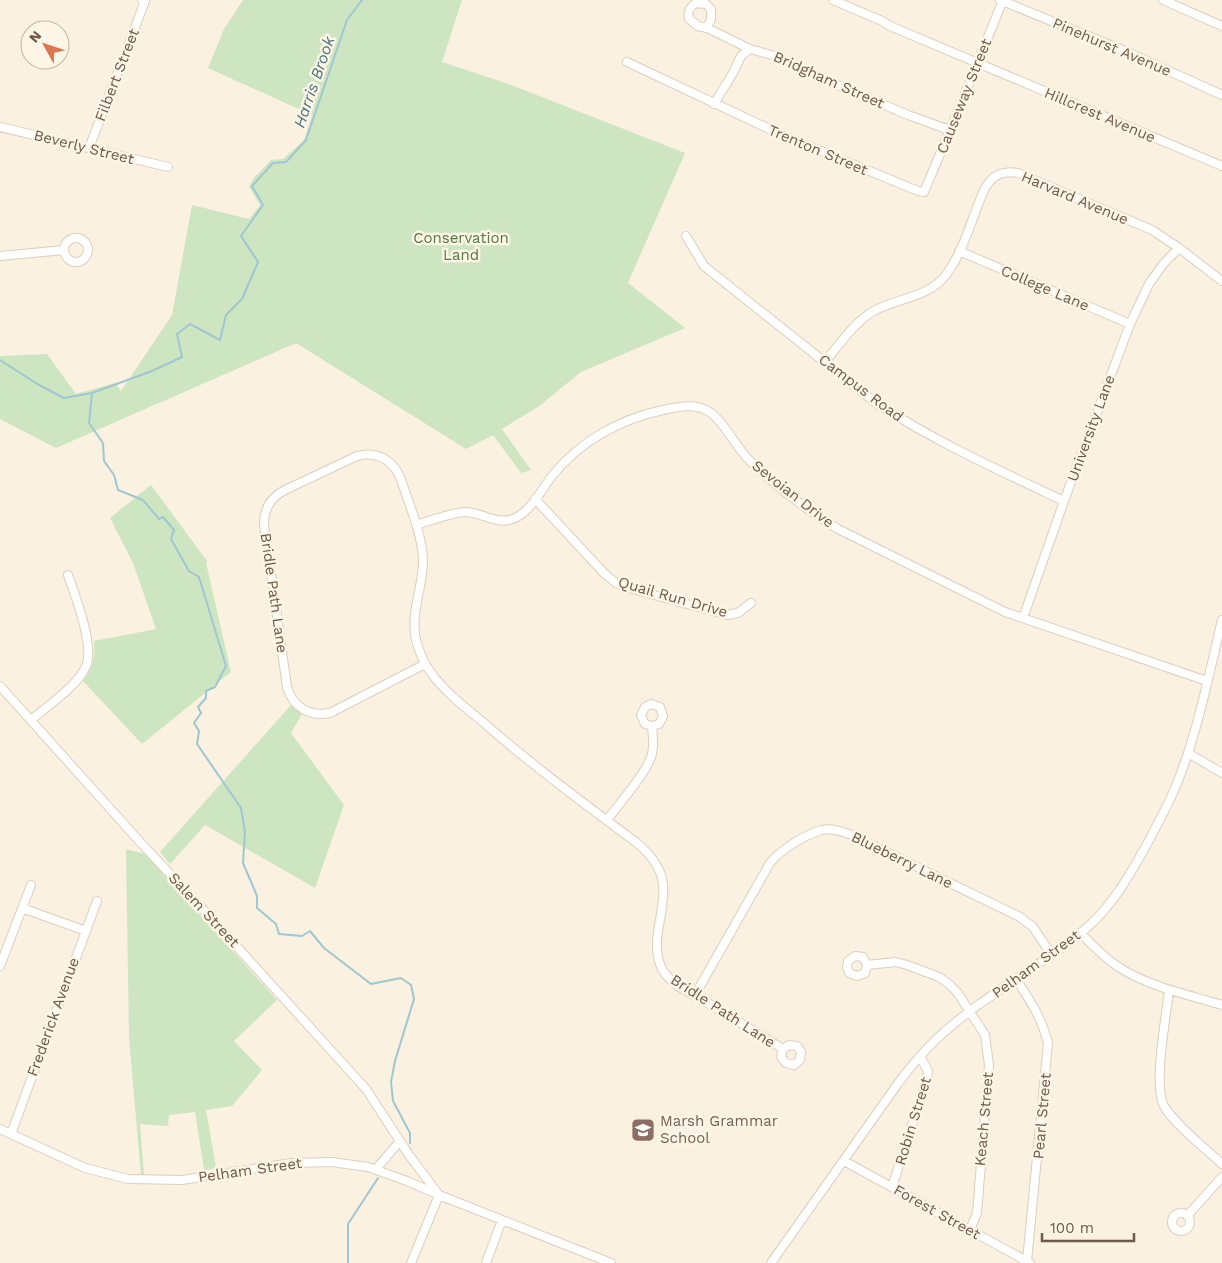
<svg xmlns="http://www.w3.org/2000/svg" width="1222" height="1263" font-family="'Work Sans',sans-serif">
	<rect width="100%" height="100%" fill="#faf1e0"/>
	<!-- green -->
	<path fill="#cee5c1" d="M243,0H462L442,62L506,83L685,153L628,283L685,328L581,372L538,407L502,429L531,470L521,473L493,435L466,449L296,343L56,448L0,419V356L47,354L76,394L115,383L121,391L172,315L192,205L249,219L260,205L249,187L253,179L271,160L283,159L304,140L312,115L208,68L224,29Z
		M151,485L207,561L206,563L231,672L142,744L83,681C93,668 95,657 94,641L156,629L133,563L110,518Z
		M291,705L302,714L291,733L344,805L315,888L205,825L170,864L160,852Z
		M126,849L145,854L277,1000L234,1041L262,1070L232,1106L206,1110L216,1168L204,1170L195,1112L169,1115L168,1126L140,1124L144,1175H141L129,1038Z"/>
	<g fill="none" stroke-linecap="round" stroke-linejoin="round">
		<!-- stream -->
		<path stroke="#9ec7d2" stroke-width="2" d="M362,0L347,20L306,140L286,162L273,163L252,186L263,205L241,236L258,262L242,299L226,315L220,340L190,324L177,334L182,357L152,371L92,393L89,423L103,443L104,461L114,475L118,490L143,500L159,519L163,517L174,530L171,539L189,571L199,577L226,666L215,687L206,691V698L198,707L201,713L194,723L199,731L197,744L241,808L245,832L243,863L257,896V908L276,924L279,934L302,936L310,931L324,948L371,984L401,978L411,985L414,999L395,1061L391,1082L393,1101L410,1133V1143
			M0,360L39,385L64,398L92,393
			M348,1263V1224L378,1178"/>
		<!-- minor casing -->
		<g stroke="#ddcebd" stroke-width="10">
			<path id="minor" d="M833,0L882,21L890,26L1222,166
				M1000,0L1125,51L1222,95
				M1163,0L1222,26
				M707,28L711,19V9L706,4L696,3C690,7 687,11 689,19L698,26L707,28L750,49L775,56L842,87L908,115L944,128H951
				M627,62L780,134L918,191L924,192L951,128L1003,0
				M714,104L733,73L741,56L750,49
				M0,127L168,167
				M89,148L145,1L142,0
				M686,236L704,266L876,403C936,442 1000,471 1064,501
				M64 250a12 12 0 1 1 24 0a12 12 0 1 1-24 0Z
				M959,251L1130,324
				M0,256L64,250
				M825,362C839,345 853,324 872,312C896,298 928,298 946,275C961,255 969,228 978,205C981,197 984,188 990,181C997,173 1007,171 1018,173L1152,230L1179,248L1222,281
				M535,499L604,573L616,583L625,587L727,615L738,613L751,603
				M416,525C430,521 452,512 467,512C483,513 498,526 515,518C532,510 541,490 552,476C580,441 620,419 663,410C678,407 694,403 708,411C724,421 735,446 749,460C775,486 807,510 838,529L1005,612L1207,681
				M1023,618L1064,501L1130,324L1149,284L1164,263L1179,248
				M425,664L330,713C309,717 293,707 287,687L264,524C264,509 271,497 285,490L357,456C376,451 392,459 400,477C408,501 423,536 423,561C423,588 410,612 416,640C419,652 424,664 432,674C446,693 466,708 484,723C533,766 585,804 637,843C672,873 664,892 658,932C656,945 656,957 662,969C672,987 695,995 711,1005C735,1020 759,1034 783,1049L789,1045L797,1046L801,1052L800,1060L794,1065L786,1063L781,1057L783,1049
				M0,686L141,843L199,905L366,1089L409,1155L439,1195L411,1263
				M31,720C47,706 78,686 86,666C95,647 75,595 68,575
				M1188,753L1222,773
				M607,820C619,804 648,771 652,754C654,745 653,735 652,726L645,724L641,715L645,707L651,704L660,707L663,716L659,724L652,726
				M22,908L86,931
				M1080,933C1092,944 1103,957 1117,966C1149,987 1186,994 1222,1005
				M867,965L863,957L855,956L848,961L847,967L849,973L857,976L865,973L867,965L896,962L907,965L939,977L949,984L957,992L985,1035L989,1065L977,1213L970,1230
				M0,966L31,885
				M1016,979C1031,1002 1041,1016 1048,1043L1027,1261
				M1169,991C1166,1017 1153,1086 1164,1106C1173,1123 1207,1150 1222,1164
				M695,995L770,863C780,850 806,834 822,830C831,828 840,831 849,834L1020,917L1033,927L1051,954
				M0,1129L85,1168L128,1179L182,1180L291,1163L332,1162L368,1167L407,1181L439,1195L611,1263
				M11,1134L97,901
				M844,1161L1030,1263
				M376,1169L400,1141
				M892,1187L927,1079L928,1071L920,1056
				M1172 1222a9 9 0 1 1 18 0a9 9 0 1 1-18 0Z
				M1187,1216L1222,1177
				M486,1263L502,1220
				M771,1263L899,1082C912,1065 926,1048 942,1034C988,992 1046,965 1092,923C1113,903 1128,878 1142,853C1155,829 1168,806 1178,781C1198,730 1209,674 1222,620"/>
		</g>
		<!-- minor -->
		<use href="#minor" stroke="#fff" stroke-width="8"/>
	</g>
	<!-- icons -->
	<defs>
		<g id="school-square" transform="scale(1.25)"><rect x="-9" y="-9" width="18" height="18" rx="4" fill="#8d6e63" stroke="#fdf5e6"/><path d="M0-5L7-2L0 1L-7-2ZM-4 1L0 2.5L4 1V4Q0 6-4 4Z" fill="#fff"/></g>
	</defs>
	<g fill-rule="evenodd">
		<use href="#school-square" x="643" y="1130"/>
	</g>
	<g text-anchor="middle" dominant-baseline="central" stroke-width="5" stroke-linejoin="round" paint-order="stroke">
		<!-- street labels -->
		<g font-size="15" fill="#6e594a" stroke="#fdf5e6">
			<text transform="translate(1112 47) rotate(23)">Pinehurst Avenue</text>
			<text transform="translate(117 75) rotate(-69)">Filbert Street</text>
			<text transform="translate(829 80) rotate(24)">Bridgham Street</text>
			<text transform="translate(964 96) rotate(-68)">Causeway Street</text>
			<text transform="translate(1100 115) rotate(23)">Hillcrest Avenue</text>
			<text transform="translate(84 147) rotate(14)">Beverly Street</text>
			<text transform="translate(818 150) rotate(23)">Trenton Street</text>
			<text transform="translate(1075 198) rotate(23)">Harvard Avenue</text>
			<text transform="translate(1045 288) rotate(23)">College Lane</text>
			<text transform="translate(861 388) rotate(37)">Campus Road</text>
			<text transform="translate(1091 428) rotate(-70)">University Lane</text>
			<text transform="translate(793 494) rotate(38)">Sevoian Drive</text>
			<text transform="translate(274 593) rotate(82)">Bridle Path Lane</text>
			<text transform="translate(673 597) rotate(16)">Quail Run Drive</text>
			<text transform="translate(902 860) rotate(26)">Blueberry Lane</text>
			<text transform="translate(204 910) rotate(47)">Salem Street</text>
			<text transform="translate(1036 964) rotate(-36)">Pelham Street</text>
			<text transform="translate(723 1011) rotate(33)">Bridle Path Lane</text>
			<text transform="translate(53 1017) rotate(-70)">Frederick Avenue</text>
			<text transform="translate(1042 1116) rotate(-85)">Pearl Street</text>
			<text transform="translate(984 1119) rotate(-85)">Keach Street</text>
			<text transform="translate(913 1121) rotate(-73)">Robin Street</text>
			<text transform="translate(250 1170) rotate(-8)">Pelham Street</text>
			<text transform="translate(937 1212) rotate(29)">Forest Street</text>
		</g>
		<!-- park labels -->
		<g font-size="15" fill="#537946" stroke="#fdf5e6">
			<text x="461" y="238">Conservation<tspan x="461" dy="17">Land</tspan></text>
		</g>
		<!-- education labels -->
		<g font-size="15" fill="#785e54" stroke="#fdf5e6" text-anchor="start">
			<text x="660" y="1121">Marsh Grammar<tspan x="660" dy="17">School</tspan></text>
		</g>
		<!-- water labels -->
		<g font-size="16" font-style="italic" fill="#467480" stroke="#fdf5e6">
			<text transform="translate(314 82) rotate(-71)">Harris Brook</text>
		</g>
	</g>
	<!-- north arrow -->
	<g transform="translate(45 45) rotate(310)"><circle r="24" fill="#fdf5e6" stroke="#c4b7a8"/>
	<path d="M0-4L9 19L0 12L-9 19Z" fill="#db754e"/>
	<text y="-8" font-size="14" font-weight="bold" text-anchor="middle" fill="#6e594a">N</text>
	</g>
	<!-- scale -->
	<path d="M1042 1233v8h92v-8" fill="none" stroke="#6e594a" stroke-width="2.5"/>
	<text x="1050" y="1233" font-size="15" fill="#6e594a" stroke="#fdf5e6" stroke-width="4" paint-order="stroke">100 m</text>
</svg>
